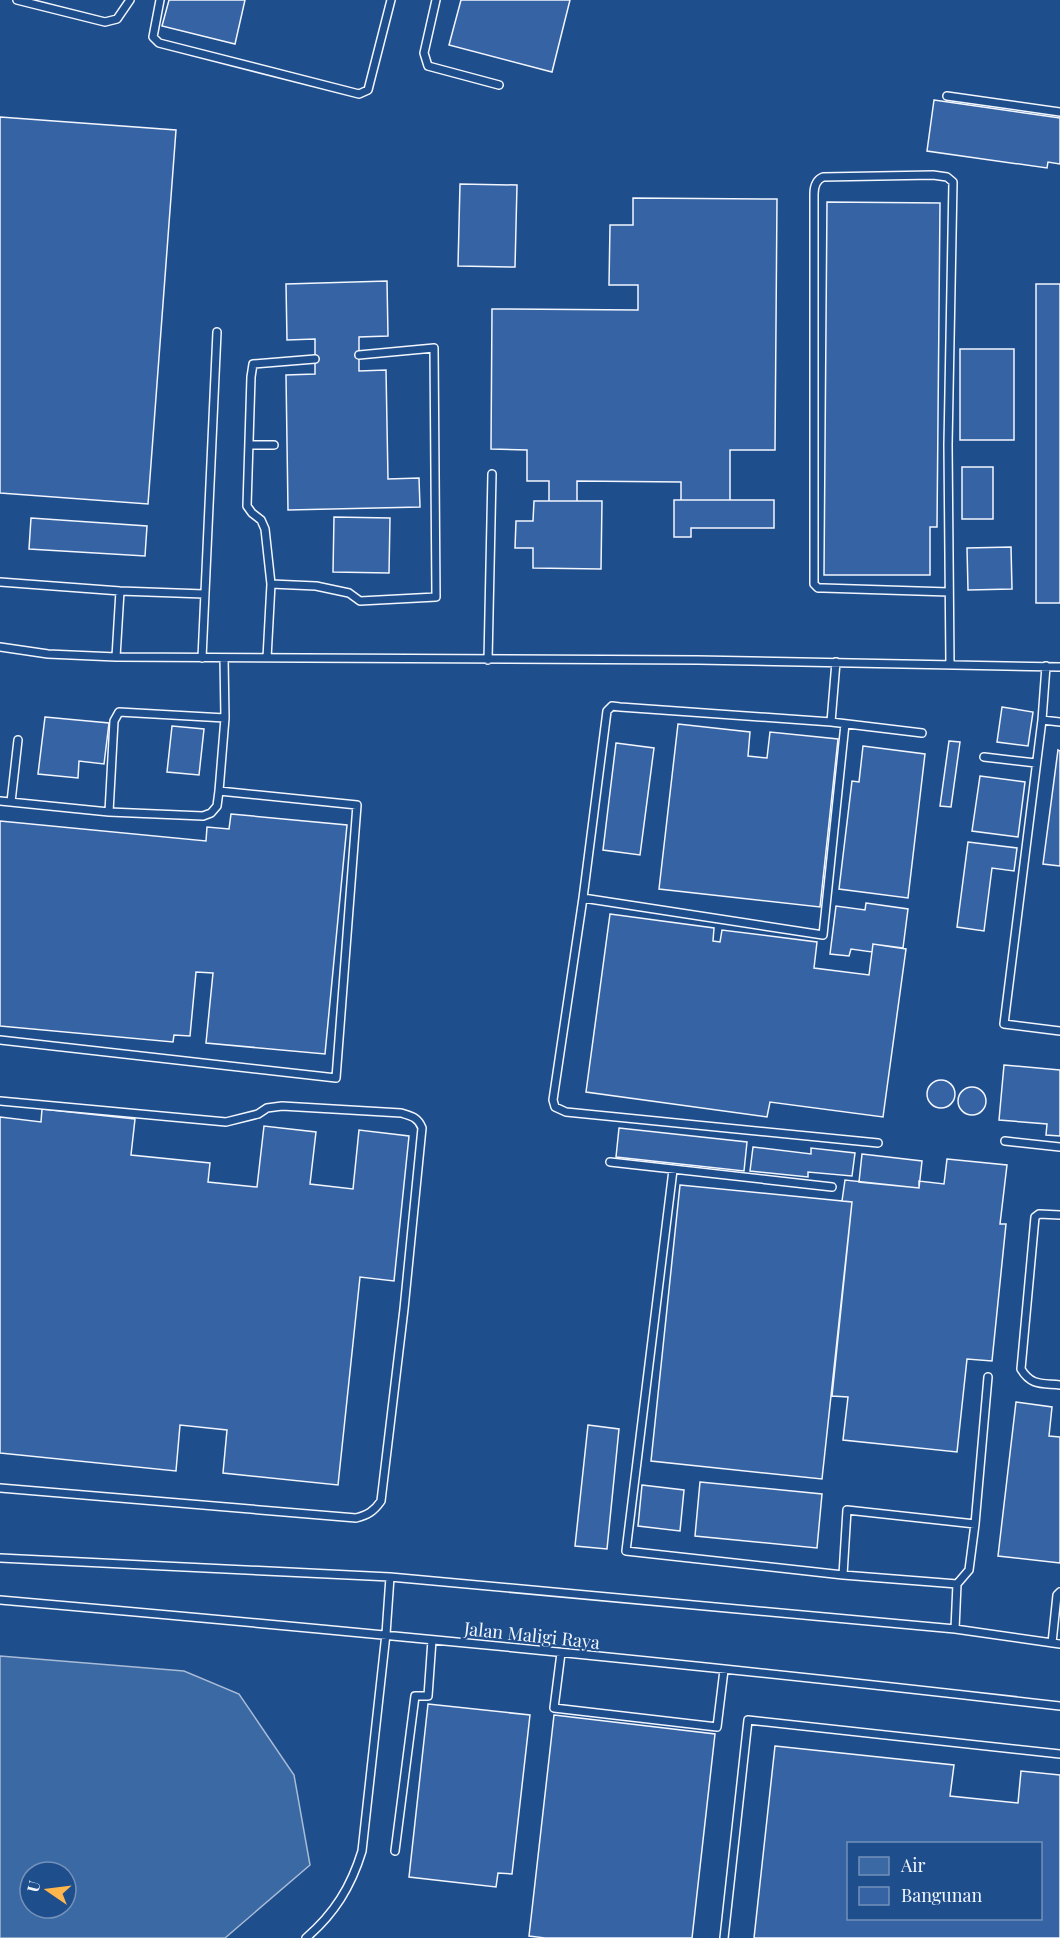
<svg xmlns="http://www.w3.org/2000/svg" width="1060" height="1938" font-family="'Playfair Display',serif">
	<rect width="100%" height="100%" fill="#1f4e8c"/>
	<!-- water -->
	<path fill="#3b69a3" stroke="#a8bbd7" stroke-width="1.5" fill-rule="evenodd" d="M0,1656L184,1671L239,1694L294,1775L310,1865L225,1938H0ZM30,1872H66V1908H30Z"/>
	<!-- building -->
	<path fill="#3563a3" stroke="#f2f6ff" stroke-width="1.5" fill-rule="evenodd" d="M169,0H245L235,44L162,26Z
		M461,0H570L552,72L449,45Z
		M934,100L1060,118V164L1048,162L1047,168L927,151Z
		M0,117L176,130L148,504L0,493Z
		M460,184L517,185L515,267L458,266Z
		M633,198L777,199L775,450H730V500H681V482L577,481V501H549V481H527V450L491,449L492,309L638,310V285H609L610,225H633Z
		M827,202L940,203L937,527H930V575H824Z
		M387,281L388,336L359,337V371L386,370L388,479L419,478L420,507L288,510L286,375L315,374V339L287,340L286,284Z
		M1036,284H1060V603H1036Z
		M960,349H1014V440H960Z
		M962,467H993V519H962Z
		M674,500H774V528H691V537H674Z
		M534,501H602L601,569L533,568V548H515L516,521H533Z
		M334,517L390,518L389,573L333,572Z
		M31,518L147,526L145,556L29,549Z
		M1011,547L1012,589L968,590L967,548Z
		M1002,707L1033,712L1028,746L997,742Z
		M45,717L109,723L104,764L79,761L78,778L38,774Z
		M678,724L750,732L748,756L767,758L770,732L838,739L820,907L659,889Z
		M172,726L204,729L199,775L167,772Z
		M949,741L960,742L951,807L940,806Z
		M616,743L654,748L640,855L603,850Z
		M863,746L925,754L908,898L839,889L852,781L859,782Z
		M1058,750L1060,751V866L1043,864Z
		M980,776L1025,782L1018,837L972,831Z
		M231,814L347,825L325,1054L206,1043L213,973L196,972L190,1036L174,1035L173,1042L0,1026V821L206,841L207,827L229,829Z
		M968,842L1017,848L1014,871L992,868L984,931L957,927Z
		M866,903L908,909L903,948L873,944L872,952L851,949L849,956L830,954L836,906L865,910Z
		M610,914L714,928L713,941L720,942L722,930L817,942L814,968L869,975L873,944L906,949L883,1117L770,1102L767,1117L586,1092Z
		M1004,1065L1060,1070V1136L1046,1135L1047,1124L999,1120Z
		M927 1094a14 14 0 1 1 28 0a14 14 0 1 1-28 0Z
		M958 1101a14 14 0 1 1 28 0a14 14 0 1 1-28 0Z
		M42,1109L135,1119L131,1155L210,1163L208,1182L257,1187L264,1126L316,1132L310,1184L353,1189L359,1130L409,1136L394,1281L360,1277L338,1485L223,1473L227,1430L180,1425L176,1471L0,1453V1117L41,1122Z
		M619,1128L747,1142L744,1171L616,1157Z
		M753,1147L811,1154V1148L855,1153L852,1176L808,1172V1177L750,1171Z
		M862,1154L922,1161L919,1188L859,1182Z
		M947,1159L1007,1165L1000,1224H1006L992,1361L967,1359L957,1452L843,1440L848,1397L832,1396L852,1202L842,1201L845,1180L919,1188V1181L944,1184Z
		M680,1185L852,1202L822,1479L651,1461Z
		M1016,1402L1052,1407L1049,1436L1060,1437V1563L998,1556Z
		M588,1425L619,1429L607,1549L575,1546Z
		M700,1482L822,1494L817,1548L695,1536Z
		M642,1485L684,1490L680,1531L638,1526Z
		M428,1704L530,1715L512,1874L498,1873L496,1887L409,1877Z
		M554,1715L715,1734L692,1938H545L529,1936Z
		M775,1746L954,1765L950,1796L1018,1803L1021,1771L1060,1775V1938H754ZM848,1844H1040V1918H848Z"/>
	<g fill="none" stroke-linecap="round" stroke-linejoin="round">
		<!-- lane casing -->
		<g stroke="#f2f6ff" stroke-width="10">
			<path id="lane" d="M17,0L105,22L117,19L130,0
				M160,0L153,37L159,43L359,94L368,90L391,0
				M436,0L424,53L428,66L499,85
				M947,96L1060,112
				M249,445H274
				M0,582L120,591L204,594
				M271,584L316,586L349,593L360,601L436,597L434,348L359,355
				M949,592L823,588H818L814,584V194C814,186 816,180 823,177L933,175L947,177L953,182L948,445L950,665
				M0,647L48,654L116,657L698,660L1060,667
				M116,657L120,591
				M202,658L217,332
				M267,658L271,584L265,529L261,520L252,513L247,506L251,377L253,364L315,359
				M488,660L492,474
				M1046,666L1042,720L1004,1024L1060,1031
				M1042,720L1060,722
				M831,722L836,662
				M984,757L1036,763
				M0,801L109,812L203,816L211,813L217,806L219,791L225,718L224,658
				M11,802L18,740
				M109,812L114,721L119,712L225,718
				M583,898L823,935L845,724
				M0,1040L336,1078L357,805L219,791
				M0,1101L226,1122L258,1114L267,1108L282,1106L401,1113C411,1116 418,1117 422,1128L404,1309L381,1501C374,1511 368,1515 356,1518L0,1488
				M1005,1141L1060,1147
				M878,1143L566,1112L555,1107L553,1100L583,898L607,711L612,706L620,707L831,722L922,733
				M610,1162L832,1187
				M673,1170L626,1551L843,1575L847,1510L975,1524
				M1060,1215L1039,1214L1035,1217L1021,1369C1031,1386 1042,1383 1060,1385
				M0,1558L390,1577L955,1629L1060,1644
				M843,1575L957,1584
				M0,1600C354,1631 707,1665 1060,1706
				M955,1629L957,1584L969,1570L975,1524L988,1377
				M1052,1643L1057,1595L1060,1592
				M561,1653L554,1708L717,1727L724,1670
				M395,1851L415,1696H428L432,1640
				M306,1938C334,1914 351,1887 362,1851L386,1634L390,1577
				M724,1938L748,1720L1060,1754"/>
		</g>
		<!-- lane -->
		<use href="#lane" stroke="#1f4e8c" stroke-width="7"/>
	</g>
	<g text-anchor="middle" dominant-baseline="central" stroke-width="4.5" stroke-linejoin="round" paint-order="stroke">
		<!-- street labels -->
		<g font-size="18" fill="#f2f6ff" stroke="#1f4e8c">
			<text transform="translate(532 1635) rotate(6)">Jalan Maligi Raya</text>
		</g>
	</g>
	<!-- legend -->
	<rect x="847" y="1842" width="195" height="78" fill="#1f4e8c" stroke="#7391ba" stroke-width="1.5"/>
	<rect x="859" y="1857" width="30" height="18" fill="#3b69a3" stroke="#7391ba" stroke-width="1.5"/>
	<text x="901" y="1872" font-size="18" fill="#f2f6ff">Air</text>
	<rect x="859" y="1887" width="30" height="18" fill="#3563a3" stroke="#7391ba" stroke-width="1.5"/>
	<text x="901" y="1902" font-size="18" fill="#f2f6ff">Bangunan</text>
	<!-- north arrow -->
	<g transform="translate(48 1890) rotate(284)"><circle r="28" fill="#1f4e8c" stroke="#7391ba" stroke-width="1.5"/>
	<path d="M0-4.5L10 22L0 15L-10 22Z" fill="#ffb74d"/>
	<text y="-9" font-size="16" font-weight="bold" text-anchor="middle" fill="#f2f6ff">U</text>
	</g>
</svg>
